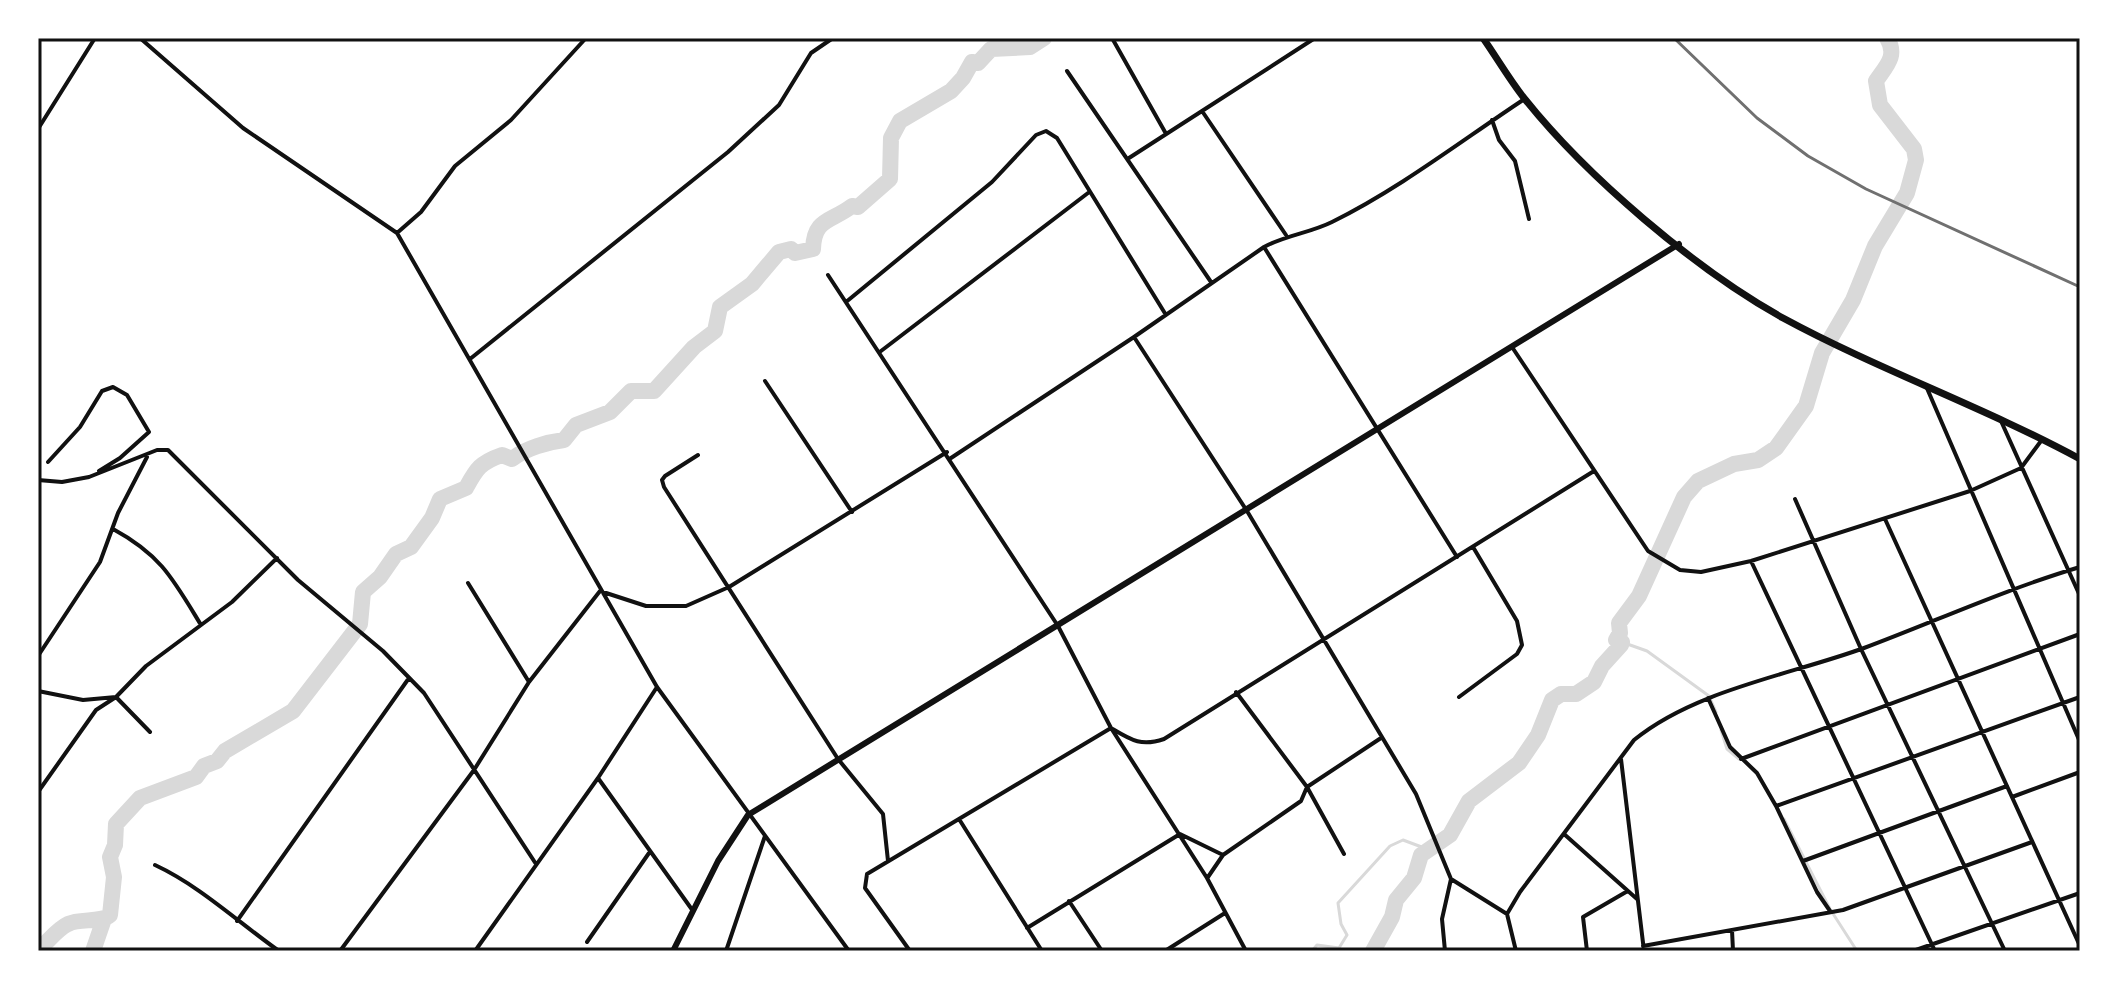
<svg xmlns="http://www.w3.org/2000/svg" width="2118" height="989" font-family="'DejaVu Sans',sans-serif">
	<rect width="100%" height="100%" fill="#fff"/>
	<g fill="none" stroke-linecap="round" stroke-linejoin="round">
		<!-- stream -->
		<path stroke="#d9d9d9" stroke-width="3" d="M1616,640L1647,651L1709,696L1716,712
			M1721,730L1727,749L1739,759
			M1784,819L1830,909L1857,951
			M1312,951L1317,945L1339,948L1347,935L1341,924L1338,903L1390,846L1403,840L1427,849"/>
		<!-- river -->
		<path stroke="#d9d9d9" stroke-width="16" d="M38,950C47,943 57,929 68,924C80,918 101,923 110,915L114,877L110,857L115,845L116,824L140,798L196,777L204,766L217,761L225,751L293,711L360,624L363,592L380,577L396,554L411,547L432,518L440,499L466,488C476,470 479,463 502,455L512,459C526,448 548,442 564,440L576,425L610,412L631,391H654L694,347L715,331L720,307L752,284L779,252L791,249L795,253L813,249C814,218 831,222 852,206L858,207L890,179L891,138L900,121L951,91L963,78L972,62L978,63L991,49L1030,47L1044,38
			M93,951L104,919
			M1373,951L1392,917L1396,900L1414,878L1421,855L1450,835L1469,801L1519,763L1538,735L1552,700L1561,694H1576L1594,682L1602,666L1621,645L1622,642L1616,640L1620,633L1619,623L1639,596L1684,497L1698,481L1734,464L1758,460L1776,448L1806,406L1822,353L1853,300L1875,246L1907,193L1916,160L1914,149L1880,105L1876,81C1886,66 1898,56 1887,38"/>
		<!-- minor -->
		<path stroke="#111" stroke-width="4" d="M140,38L243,128L397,233L657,687L849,951
			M1112,38L1165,132
			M1067,71L1211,282
			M1202,111L1315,38
			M1492,120L1499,140L1515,161L1529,219
			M38,129L95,38
			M1129,158L1202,111L1286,235
			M397,233L421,212L455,166L511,120L586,38
			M828,275L1058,626L1111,728L1207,878L1246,951
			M846,302L992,182L1036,135L1046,131L1057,138L1166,315
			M1134,337L1264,247
			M1512,347L1648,551L1680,570L1701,572L1751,561L1970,491L2021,468L2041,441
			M881,351L1088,193
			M470,359L728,152L779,105L811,53L833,38
			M765,381L852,512
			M1926,386L2080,742
			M2001,421L2080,596
			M698,455L665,476L662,480L664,487L838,759L883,814L888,861
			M951,458L1134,337L1247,511L1416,794L1451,879L1442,919L1445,951
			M48,462L80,427L102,391L113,387L127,395L149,432L120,458L99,471
			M38,480L62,482L89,477L157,450H168L298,580L383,651L424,693L536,864
			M1795,499L1861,649L2005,951
			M1885,519L2080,946
			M113,529C161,555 173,579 201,625
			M1457,557L1264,247C1286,235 1310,233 1332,222C1399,189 1461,141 1523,100
			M1751,561L1935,951
			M468,583L529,682
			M38,656L100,562L118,513L147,457
			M38,691L83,700L116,697L150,732
			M1236,692L1307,787L1344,854
			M1459,697L1517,654L1522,645L1517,621L1473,547
			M1708,698L1730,747L1757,773L1776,806L1817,892L1830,911
			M1621,759L1644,951
			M1741,759L2080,634
			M598,778L693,911
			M38,792L96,710L116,697L146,666L232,602L277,558
			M2012,797L2080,772
			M1776,806L2080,697
			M959,819L1042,951
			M1564,834L1637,899
			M1803,861L2007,786
			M155,865C200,886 238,922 279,951
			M1208,877L1223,855L1301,801L1307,787L1381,738
			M1451,879L1507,914
			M1069,901L1102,951
			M237,921L409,678
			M1027,928L1180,834L1223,855
			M1732,930L1733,951
			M587,942L649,853
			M1643,946L1843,910L2032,842
			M340,951L474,770L529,682L600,591L646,606H686L729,587L947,452
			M475,951L598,778L657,687
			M726,951L765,836
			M910,951L865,888L867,874L1111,728C1131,740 1141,747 1164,739L1594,471
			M1165,951L1225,913
			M1516,951L1507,914L1520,892L1634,740C1695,690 1790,675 1864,648C1936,621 2006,589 2080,567
			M1587,951L1583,917L1626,892
			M1913,951L2080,893"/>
		<!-- tertiary -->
		<path stroke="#111" stroke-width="6" d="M673,951L718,861L748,815L1679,244"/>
		<!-- primary -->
		<path stroke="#111" stroke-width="7" d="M1483,38C1497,58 1509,79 1524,98C1587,177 1695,269 1783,318C1879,370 1984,407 2080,459"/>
		<!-- rail -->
		<path stroke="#707070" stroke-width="3" d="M1674,38L1757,118L1808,156L1866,189L2080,287"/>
	</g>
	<!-- border -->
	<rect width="2118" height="989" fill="none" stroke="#ffffff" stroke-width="80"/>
	<rect x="40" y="40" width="2038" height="909" fill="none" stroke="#111" stroke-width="3"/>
</svg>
